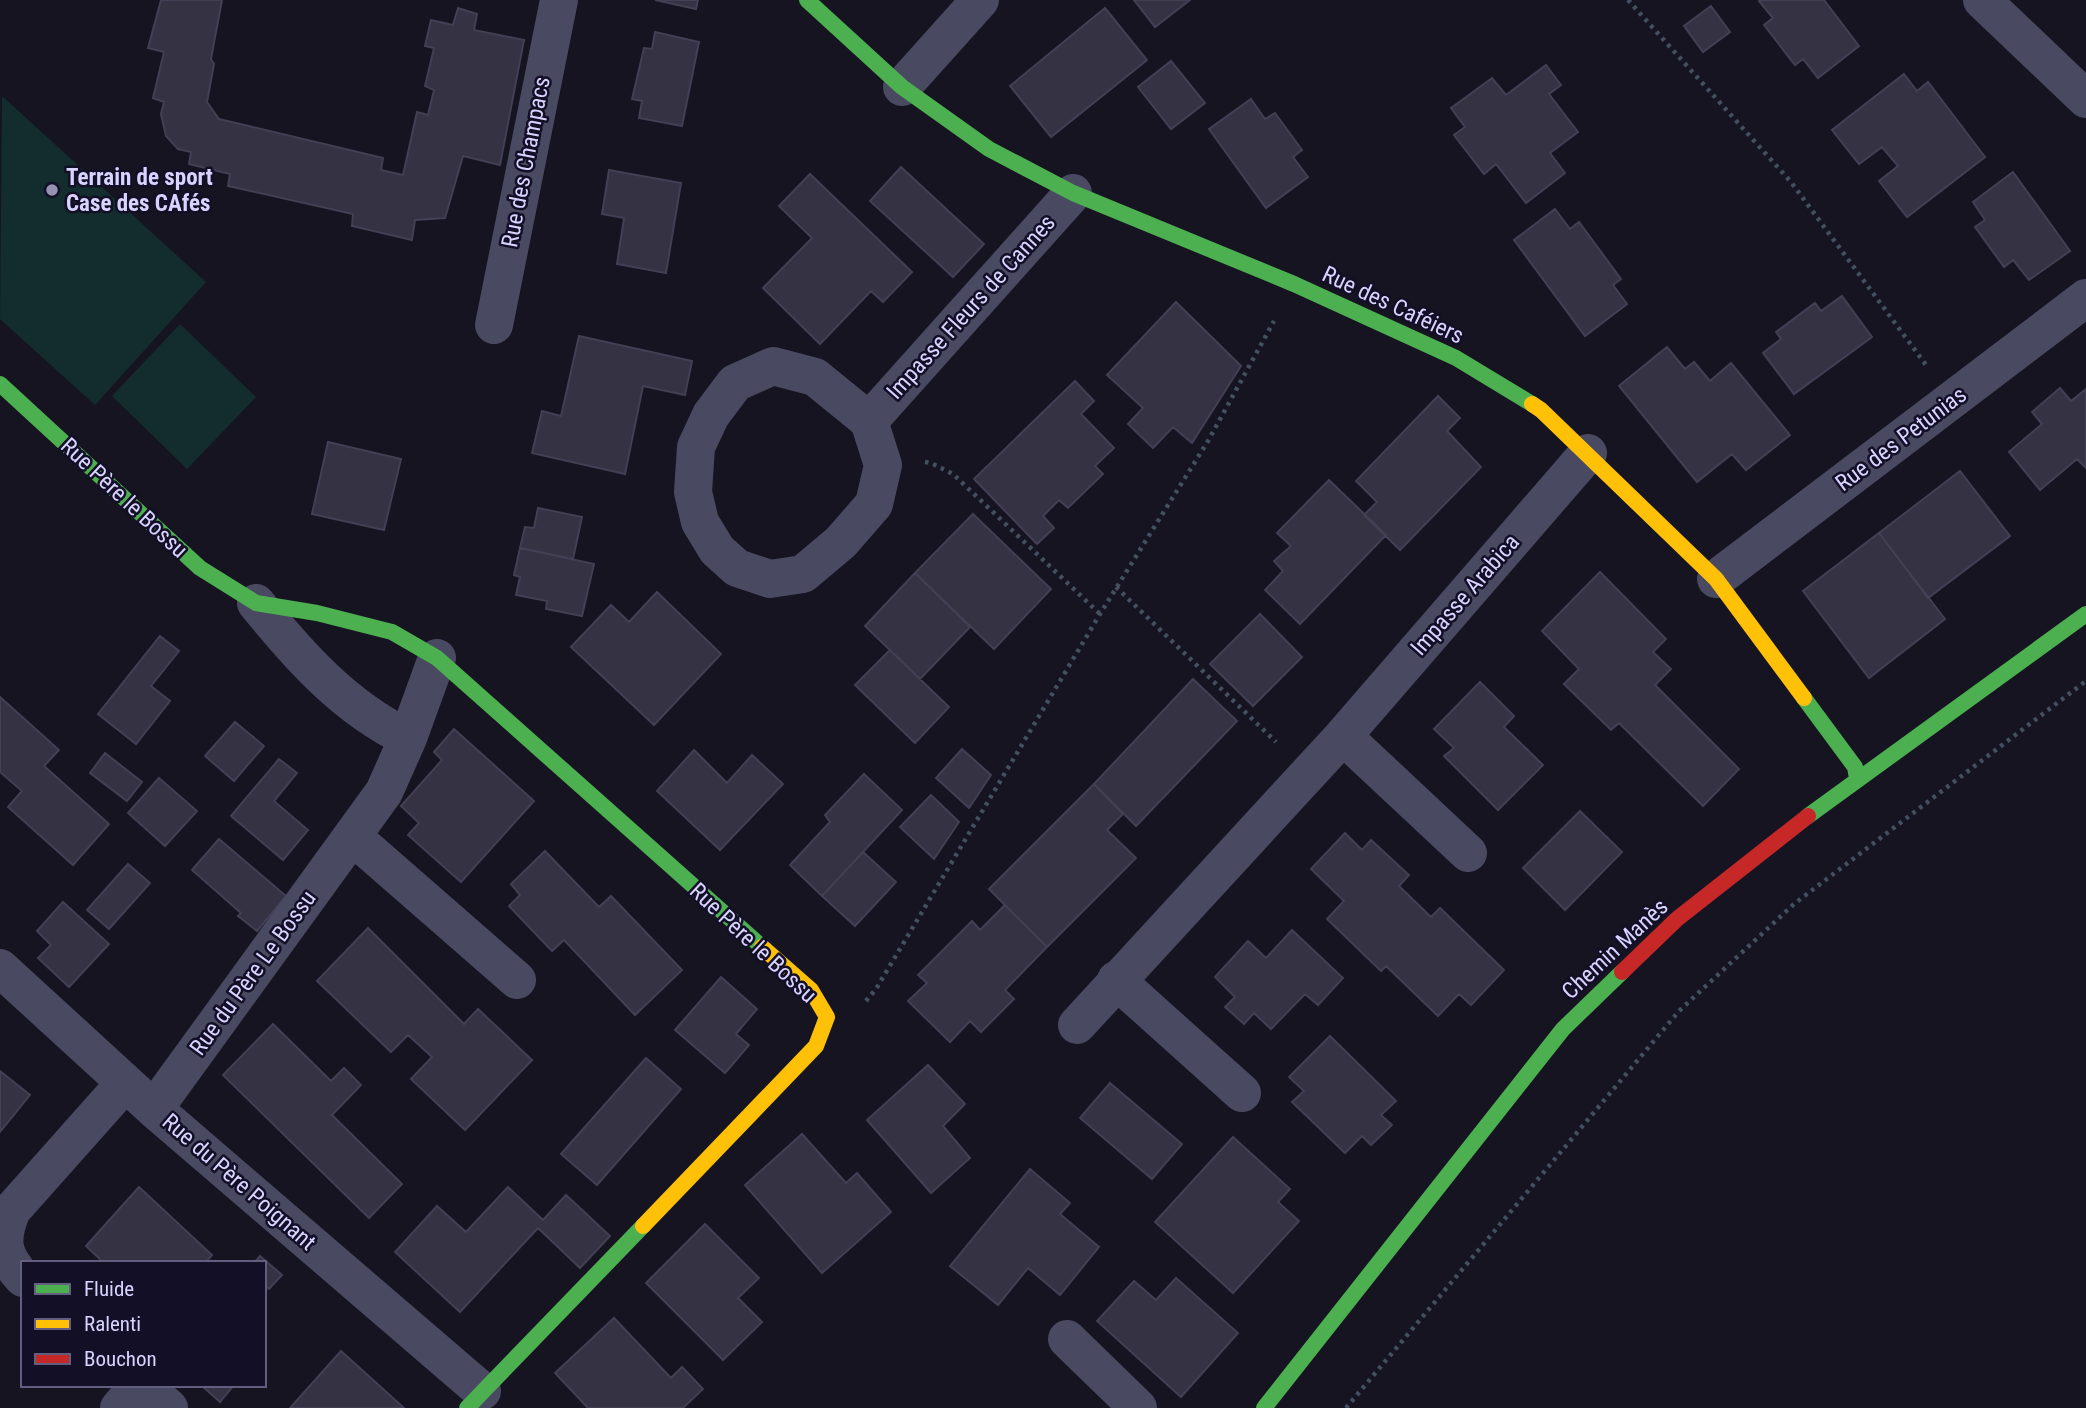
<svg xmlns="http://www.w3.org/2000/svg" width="2086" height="1408" font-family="'Roboto Condensed',sans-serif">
	<rect width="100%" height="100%" fill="#161421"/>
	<!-- green -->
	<path fill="#132c2d" d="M2,96L206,282L95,405L0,319Z
		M180,324L256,397L187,469L112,396Z"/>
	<!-- building -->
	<path fill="#343243" stroke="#433f54" stroke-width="2" d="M161,0H222L211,59L214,64L207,102L219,119L383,158L381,170L403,175L417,112L428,115L434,90L425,86L434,48L425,46L431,20L453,25L458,8L477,14L474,30L524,40L500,165L463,156L445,218L415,220L412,240L352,226L353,214L228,186L230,174L189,164L191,152L178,149L166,136L161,114L164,102L153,98L164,52L148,48Z
		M655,0H698L696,9Z
		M1134,0H1190L1155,27Z
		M1761,0H1824L1859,46L1818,78L1803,59L1795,65L1764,25L1773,18L1759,1Z
		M1711,6L1730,32L1703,52L1684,26Z
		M1105,8L1147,60L1051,137L1010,86Z
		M655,32L699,42L682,126L639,118L642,101L632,99L644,48L652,49Z
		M1171,61L1205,103L1171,129L1138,87Z
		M1546,65L1561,85L1549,94L1578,132L1550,153L1565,173L1526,203L1496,164L1484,174L1454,135L1465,127L1451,108L1492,78L1506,95Z
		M1904,74L1917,91L1928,82L1985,157L1907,217L1879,181L1898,166L1882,147L1859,164L1832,130Z
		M1251,99L1265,119L1275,113L1302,150L1293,157L1308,177L1266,208L1209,129Z
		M901,167L984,244L953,277L870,201Z
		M609,170L681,183L666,273L617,264L624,218L602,214Z
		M2013,172L2070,251L2029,280L2013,260L2004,267L1975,227L1985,220L1973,202Z
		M810,174L912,272L883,302L871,291L820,344L763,288L812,238L779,206Z
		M1555,209L1570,229L1579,222L1621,279L1613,285L1627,304L1585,336L1514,240Z
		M1842,296L1872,337L1794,394L1763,353L1781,339L1776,332L1815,303L1821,311Z
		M1176,302L1241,366L1192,443L1173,427L1153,448L1128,424L1143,408L1107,375Z
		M579,336L692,361L685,395L643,386L625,474L532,453L542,411L561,416Z
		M1667,347L1685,369L1694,362L1710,381L1731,363L1790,435L1746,470L1732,454L1697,482L1619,386Z
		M1075,381L1094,401L1081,414L1114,448L1095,466L1103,474L1068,508L1059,500L1043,516L1054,528L1037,544L974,479Z
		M2060,388L2071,401L2086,389V468L2077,459L2040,490L2009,452L2042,424L2032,412Z
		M1438,396L1460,418L1447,431L1481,467L1400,550L1364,515L1377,502L1356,481Z
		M328,442L401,459L384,530L312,514Z
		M1960,471L2010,536L1928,598L1879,533Z
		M1329,480L1386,535L1300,624L1265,590L1283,571L1274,561L1291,546L1277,533Z
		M538,508L582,517L573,559L520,548L525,527L534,528Z
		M973,514L1051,589L994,649L915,573Z
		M1879,533L1945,619L1869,678L1803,591Z
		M520,548L594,564L582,616L546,609L547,601L516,595L520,577L514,575Z
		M1600,572L1666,639L1653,652L1671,669L1655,685L1739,769L1703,806L1619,723L1611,730L1564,684L1579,669L1542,631Z
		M915,573L970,627L920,679L865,626Z
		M657,592L721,654L654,725L571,647L611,605L629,622Z
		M1260,614L1302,657L1253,706L1210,664Z
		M160,636L179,651L151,686L170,701L136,744L98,714Z
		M890,650L949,707L915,743L855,685Z
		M1193,679L1237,721L1136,826L1094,784Z
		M1480,682L1514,716L1504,727L1543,765L1498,810L1444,756L1454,748L1434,729Z
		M0,697L59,750L44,766L109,824L73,865L8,807L22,791L0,772Z
		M235,722L264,746L234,781L205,756Z
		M454,729L534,801L461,882L408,835L419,823L401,806L442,760L434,752Z
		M962,749L991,775L969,808L936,778Z
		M694,750L727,783L752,755L783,784L720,850L657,791Z
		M105,753L142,782L127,801L90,773Z
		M279,759L297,773L274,801L308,830L283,860L231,816Z
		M864,774L902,810L822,896L790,865L830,822L825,815Z
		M159,778L197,811L165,846L128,813Z
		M1094,784L1123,814L1107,830L1136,858L1047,947L989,889Z
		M931,795L959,822L934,859L900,827Z
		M1580,811L1622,852L1565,910L1523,868Z
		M1345,833L1362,850L1371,840L1409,875L1399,886L1431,917L1440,908L1504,970L1471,1005L1459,994L1438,1016L1386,966L1381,971L1327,919L1344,901L1311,869Z
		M219,839L286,896L257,931L238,916L241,913L192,870Z
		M545,851L599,907L611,896L682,970L635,1015L564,940L552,951L509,906L520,895L511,884Z
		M863,852L896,882L855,926L822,896Z
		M128,864L150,883L109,929L87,910Z
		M63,902L109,944L69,987L38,958L51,945L37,931Z
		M1005,905L1047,947L1005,990L1014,999L981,1032L970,1021L950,1042L908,1001L927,983L918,975L972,921L980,930Z
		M368,928L464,1024L478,1009L532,1060L465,1130L411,1079L432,1057L408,1035L391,1052L317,981Z
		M1292,930L1343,978L1318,1005L1305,994L1271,1029L1254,1013L1244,1024L1225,1007L1235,997L1215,977L1248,941L1266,958Z
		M721,977L757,1009L736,1034L749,1045L725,1073L675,1030Z
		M273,1024L331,1081L344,1068L361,1085L332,1115L402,1184L369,1218L223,1075Z
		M1330,1036L1396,1101L1381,1115L1392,1125L1371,1145L1362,1136L1345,1153L1292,1102L1304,1091L1289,1077Z
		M646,1058L681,1089L597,1185L561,1154Z
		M928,1065L965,1104L943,1126L970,1158L931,1193L867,1120Z
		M0,1071L30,1095L0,1132Z
		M1110,1083L1182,1144L1152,1179L1080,1118Z
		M802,1134L846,1183L857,1173L891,1212L822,1273L745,1185Z
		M1233,1137L1290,1189L1278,1202L1299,1221L1233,1293L1155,1222Z
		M1030,1169L1070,1203L1060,1214L1099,1247L1060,1295L1028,1268L998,1305L950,1266Z
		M139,1187L212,1255L205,1263H104L86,1246Z
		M508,1187L543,1220L566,1195L610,1236L580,1268L538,1228L460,1312L395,1252L437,1206L466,1232Z
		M705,1224L759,1278L738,1298L762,1322L723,1360L646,1283Z
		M260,1256L282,1275L269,1289L264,1285V1263H254Z
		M1176,1278L1238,1333L1181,1397L1097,1321L1134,1281L1156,1300Z
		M614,1318L671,1378L682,1367L703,1389L683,1408H588L555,1373Z
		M341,1351L404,1408H290Z
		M201,1385H234L220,1402Z"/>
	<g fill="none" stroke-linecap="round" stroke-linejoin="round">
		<!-- path -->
		<path stroke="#44505f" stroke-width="4.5" stroke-dasharray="3.5 5" stroke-linecap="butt" d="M1628,0L1791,182L1926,365
			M925,462L931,463L953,474L1100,614
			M1116,587L1276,742
			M866,1001L876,989L1100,614L1208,441L1274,321
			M1346,1408L1679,1011L1794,904L2086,681"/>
		<!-- street -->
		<path stroke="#4a4962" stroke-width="38" d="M1982,0L2086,99
			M902,87L980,0
			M494,325L559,0
			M869,421L815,377L773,366L735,383L711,415L696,447L693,492L700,522L717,550L737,568L770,579L803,574L841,542L874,504L883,465L869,421L1073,193
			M1716,579L2086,298
			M256,603C299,656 345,708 408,738
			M1343,736L1468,853
			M352,836L517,980
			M0,968L154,1109L482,1391
			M1116,980L1242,1093
			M1077,1025L1343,736L1588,453
			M154,1109L384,792L408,738L437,658
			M23,1278C1,1254 0,1239 12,1210L125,1083
			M1067,1339L1138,1408
			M142,1385L169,1408
			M119,1408L138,1385"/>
		<!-- fast -->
		<path stroke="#4caf50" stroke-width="16" d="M807,0L902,87L989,149L1073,193L1294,284L1456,358L1532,404
			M0,384L200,568L256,603L317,613L392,632L437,658L762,947
			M1804,698L1855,767L1857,778
			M1808,816L2086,614
			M467,1408L643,1226
			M1264,1408L1563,1029L1622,972"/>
		<!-- slow -->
		<path stroke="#ffc107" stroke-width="16" d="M1532,404L1541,410L1716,579L1804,698
			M643,1226L816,1046L827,1017L811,990L762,947"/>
		<!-- jam -->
		<path stroke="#c62828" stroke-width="16" d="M1622,972L1677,919L1808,816"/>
	</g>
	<!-- markers -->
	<circle fill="#9591b1" stroke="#130f26" stroke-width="2.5" cx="52" cy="190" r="7"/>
	<g text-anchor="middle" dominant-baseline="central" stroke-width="5" stroke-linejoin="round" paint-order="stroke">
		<!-- street labels -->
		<g font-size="23" fill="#d9d4ff" stroke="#130f26">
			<text transform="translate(526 162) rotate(-79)">Rue des Champacs</text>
			<text transform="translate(1393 305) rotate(25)">Rue des Caféiers</text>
			<text transform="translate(971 307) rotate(-48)">Impasse Fleurs de Cannes</text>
			<text transform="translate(1901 439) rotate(-37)">Rue des Petunias</text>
			<text transform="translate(124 498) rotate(43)">Rue Père le Bossu</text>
			<text transform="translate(1465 595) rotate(-49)">Impasse Arabica</text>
			<text transform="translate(753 943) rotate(43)">Rue Père le Bossu</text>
			<text transform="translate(1615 949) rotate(-43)">Chemin Manès</text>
			<text transform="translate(253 973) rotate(-54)">Rue du Père Le Bossu</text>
			<text transform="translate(239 1182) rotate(41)">Rue du Père Poignant</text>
		</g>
		<!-- poi labels -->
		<g font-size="23" font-weight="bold" fill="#d9d4ff" stroke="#130f26" text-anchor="start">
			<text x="66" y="177">Terrain de sport<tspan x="66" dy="26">Case des CAfés</tspan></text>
		</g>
	</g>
	<!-- legend -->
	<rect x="21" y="1261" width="245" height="126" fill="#130f26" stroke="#625e7d" stroke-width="2"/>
	<rect x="35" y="1284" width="35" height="10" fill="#4caf50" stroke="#625e7d" stroke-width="2"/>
	<text x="84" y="1296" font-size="21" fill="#d9d4ff">Fluide</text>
	<rect x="35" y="1319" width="35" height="10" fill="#ffc107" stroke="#625e7d" stroke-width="2"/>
	<text x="84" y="1331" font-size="21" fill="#d9d4ff">Ralenti</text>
	<rect x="35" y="1354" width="35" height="10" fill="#c62828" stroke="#625e7d" stroke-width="2"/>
	<text x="84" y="1366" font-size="21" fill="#d9d4ff">Bouchon</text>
</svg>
